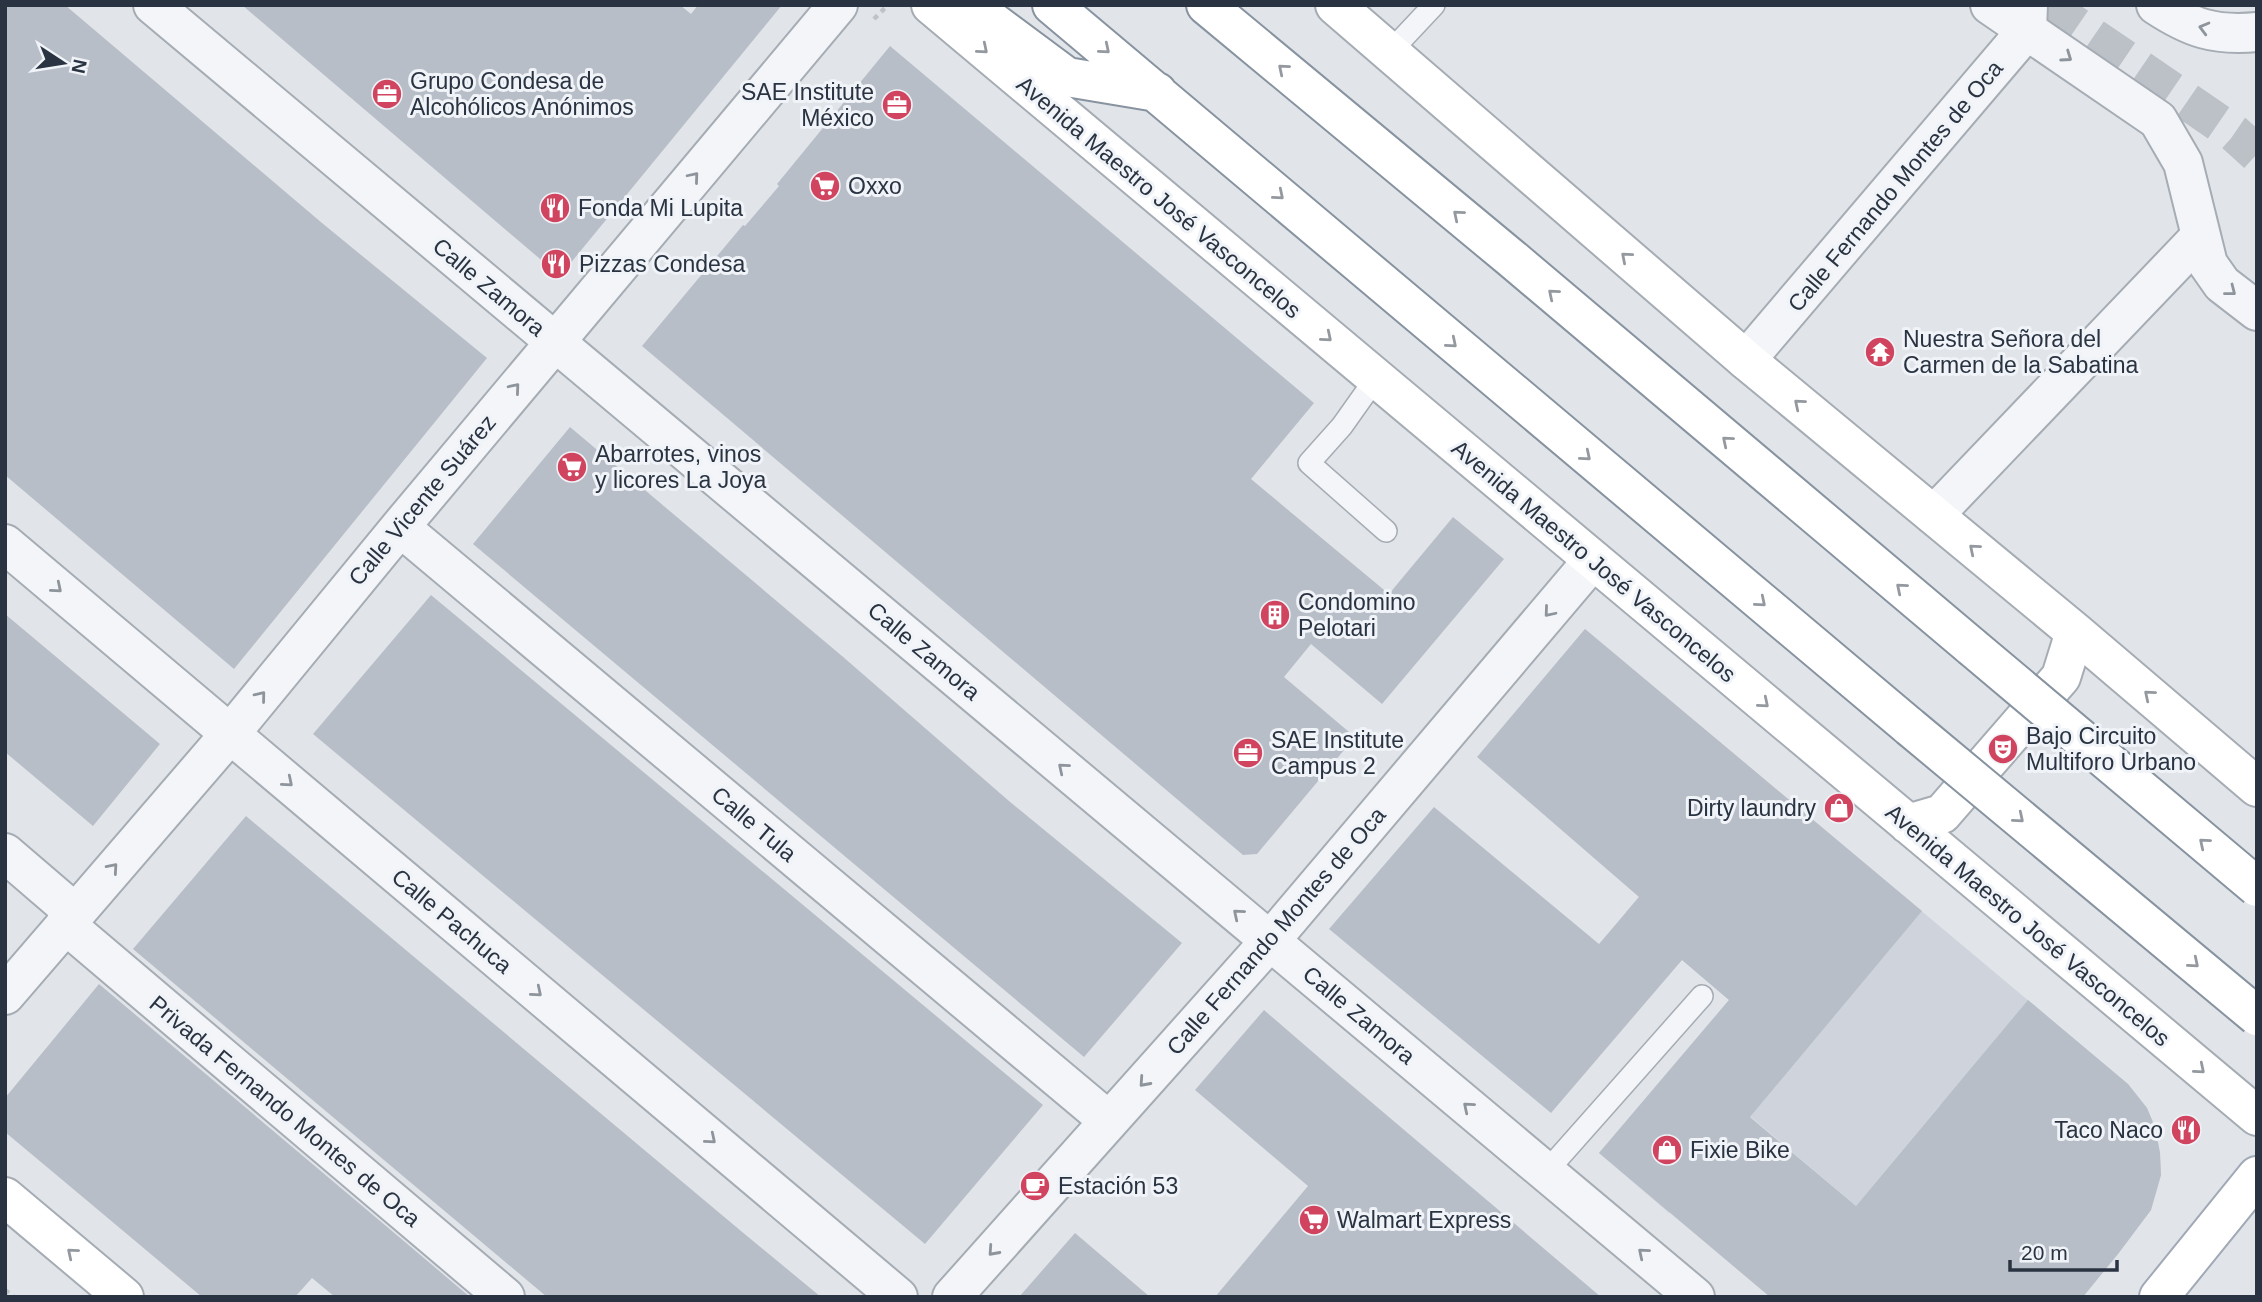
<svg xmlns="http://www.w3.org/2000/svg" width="2262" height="1302" font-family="Helvetica,sans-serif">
	<rect width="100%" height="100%" fill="#e1e5ea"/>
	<!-- built -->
	<path fill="#cfd4dc" d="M1585,629L2128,1084L2147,1108L2155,1127L2160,1153L2161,1175L2151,1210L2118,1254L2038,1192L1940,1105L1856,1206L1751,1117L1669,1213L1599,1153L1729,1000L1626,912L1681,847L1550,671Z"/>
	<!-- building -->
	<path fill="#b8bec7" d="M5,5H65L322,223L487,358L234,669L5,475Z
		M242,5H680L691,14L698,5H782L560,276Z
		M890,46L1314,403L1251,479L1330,545L1389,594L1453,517L1504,559L1382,704L1311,644L1284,677L1355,737L1257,854L1243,855L642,346L743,225L745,226L779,186L777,184Z
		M570,427L842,656L1009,801L1182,943L1084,1057L473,544Z
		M431,595L1043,1105L925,1244L313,734Z
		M5,614L160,744L93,826L5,752Z
		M1585,629L1922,911L1750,1117L1856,1206L2028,1000L2128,1084L2147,1108L2155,1127L2160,1153L2161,1175L2151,1210L2118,1254L2083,1297H1770L1599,1153L1729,1000L1682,960L1551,1113L1329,929L1434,807L1599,944L1639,897L1477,757Z
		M246,816L741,1231L821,1297H547L133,949Z
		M99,984L405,1242L470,1297H335L312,1278L295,1297H202L66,1183L5,1132V1098Z
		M1264,1010L1337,1073L1601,1297H1215L1308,1186L1195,1090Z
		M1075,1233L1150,1297H1019Z"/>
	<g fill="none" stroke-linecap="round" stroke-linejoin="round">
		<!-- tertiary-tunnel -->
		<path stroke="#bcc1c8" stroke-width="38" stroke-dasharray="38 19" stroke-linecap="butt" d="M2046,5L2235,134L2257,154"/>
		<!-- service casing -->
		<g stroke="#a6acb4" stroke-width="24">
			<path id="service" d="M1389,53L1434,5
				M1376,378L1342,426L1309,463L1386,531
				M1546,1172L1702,996"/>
		</g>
		<!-- minor casing -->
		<g stroke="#a6acb4" stroke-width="42">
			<path id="minor" d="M153,5L1695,1297
				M1746,360L2027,30L2028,5
				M1934,515L2200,237
				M400,527L1109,1121
				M5,544L898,1297
				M5,853L75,913
				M65,924L505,1297
				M5,995L230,734L400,527L838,5
				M952,1297L1270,941L1593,560"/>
		</g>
		<!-- tertiary casing -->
		<g stroke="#a6acb4" stroke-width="42">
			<path id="tertiary" d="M1990,5L2158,120L2183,163L2208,264L2222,284L2257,311
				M2156,5C2191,28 2214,36 2257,32"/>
		</g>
		<!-- secondary casing -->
		<g stroke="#a6acb4" stroke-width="42">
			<path id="secondary" d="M931,5L2257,1116
				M1335,5L1746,360L2075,632L2257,787
				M1908,824L1942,814L2061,677L2075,632
				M5,1197L124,1297"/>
		</g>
		<!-- primary casing -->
		<g stroke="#a0a9b5" stroke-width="42">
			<path id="primary" d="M2159,1297L2257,1176"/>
		</g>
		<!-- motorway casing -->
		<g stroke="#8893a0" stroke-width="42">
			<path id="motorway" d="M970,5L1067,77L1157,92
				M1052,5L1910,727
				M1206,5L1511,258L1972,647"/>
		</g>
		<!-- path -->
		<path stroke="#bec3c8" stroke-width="4.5" stroke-dasharray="5 5" stroke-linecap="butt" d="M874,19L888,5
			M5,1290L14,1297"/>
		<!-- service -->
		<use href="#service" stroke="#f3f5f8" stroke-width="21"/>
		<!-- minor -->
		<use href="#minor" stroke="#f3f5f8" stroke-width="38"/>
		<!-- tertiary -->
		<use href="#tertiary" stroke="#f3f5f8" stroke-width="38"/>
		<!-- secondary -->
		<use href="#secondary" stroke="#fff" stroke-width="38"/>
		<!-- primary -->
		<use href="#primary" stroke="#fff" stroke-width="38"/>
		<!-- motorway -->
		<use href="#motorway" stroke="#fff" stroke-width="38"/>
		<!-- motorway-bridge casing -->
		<g stroke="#8893a0" stroke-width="42" stroke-linecap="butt">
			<path id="motorway-bridge" d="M1972,647L2257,887
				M1910,727L2257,1016"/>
		</g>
		<!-- motorway-bridge -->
		<use href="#motorway-bridge" stroke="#fff" stroke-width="38"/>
	</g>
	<!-- one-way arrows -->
	<defs><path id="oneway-chevron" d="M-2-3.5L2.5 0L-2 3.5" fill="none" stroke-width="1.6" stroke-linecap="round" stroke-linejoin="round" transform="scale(1.75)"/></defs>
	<g stroke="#8e949c">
		<use href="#oneway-chevron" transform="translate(2204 28) rotate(-165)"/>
		<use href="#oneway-chevron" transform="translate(2067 57) rotate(35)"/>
		<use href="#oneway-chevron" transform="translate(694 177) rotate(-50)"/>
		<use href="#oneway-chevron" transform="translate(2231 291) rotate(38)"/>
		<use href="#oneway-chevron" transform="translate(515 388) rotate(-50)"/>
		<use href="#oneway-chevron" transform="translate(57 588) rotate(40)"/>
		<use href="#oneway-chevron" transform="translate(1549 612) rotate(130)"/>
		<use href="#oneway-chevron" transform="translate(261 696) rotate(-51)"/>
		<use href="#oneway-chevron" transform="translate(1063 768) rotate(-140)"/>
		<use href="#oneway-chevron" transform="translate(288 782) rotate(40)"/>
		<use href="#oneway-chevron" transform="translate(113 868) rotate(-49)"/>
		<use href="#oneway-chevron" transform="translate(1238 914) rotate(-140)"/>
		<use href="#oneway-chevron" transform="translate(537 992) rotate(40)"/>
		<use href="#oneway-chevron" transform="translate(1144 1082) rotate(132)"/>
		<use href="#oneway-chevron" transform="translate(1468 1107) rotate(-140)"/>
		<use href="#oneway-chevron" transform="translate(711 1139) rotate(40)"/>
		<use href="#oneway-chevron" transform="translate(993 1251) rotate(132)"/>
		<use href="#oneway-chevron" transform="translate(1643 1253) rotate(-140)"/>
	</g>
	<g stroke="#9499a0">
		<use href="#oneway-chevron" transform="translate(983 49) rotate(40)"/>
		<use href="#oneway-chevron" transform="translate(1105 49) rotate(40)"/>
		<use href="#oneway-chevron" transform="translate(1283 69) rotate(-140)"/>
		<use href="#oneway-chevron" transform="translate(1279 195) rotate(40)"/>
		<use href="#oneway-chevron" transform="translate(1458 215) rotate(-140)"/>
		<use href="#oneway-chevron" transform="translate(1626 257) rotate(-139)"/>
		<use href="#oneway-chevron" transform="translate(1553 294) rotate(-140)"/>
		<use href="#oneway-chevron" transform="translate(1327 337) rotate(40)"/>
		<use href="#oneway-chevron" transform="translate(1452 343) rotate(40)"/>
		<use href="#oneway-chevron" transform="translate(1799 404) rotate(-140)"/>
		<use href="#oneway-chevron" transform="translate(1727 441) rotate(-140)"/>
		<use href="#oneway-chevron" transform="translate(1586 456) rotate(40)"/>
		<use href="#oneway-chevron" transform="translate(1974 549) rotate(-140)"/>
		<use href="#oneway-chevron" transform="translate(1901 588) rotate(-140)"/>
		<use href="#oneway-chevron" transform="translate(1761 602) rotate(40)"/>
		<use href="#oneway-chevron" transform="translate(2149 695) rotate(-140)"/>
		<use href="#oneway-chevron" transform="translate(1764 703) rotate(40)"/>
		<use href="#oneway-chevron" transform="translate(2019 818) rotate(40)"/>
		<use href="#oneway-chevron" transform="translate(2204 843) rotate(-140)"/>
		<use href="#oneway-chevron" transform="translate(2194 963) rotate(40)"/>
		<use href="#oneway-chevron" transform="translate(2200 1069) rotate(40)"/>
		<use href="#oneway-chevron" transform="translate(72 1253) rotate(-140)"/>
	</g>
	<!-- icons -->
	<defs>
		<g id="office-disc" transform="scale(1.575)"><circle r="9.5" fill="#d0445f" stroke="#f0f3f7"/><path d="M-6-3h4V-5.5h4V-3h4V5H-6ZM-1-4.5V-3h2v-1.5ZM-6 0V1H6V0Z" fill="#fff"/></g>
		<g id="supermarket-disc" transform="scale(1.575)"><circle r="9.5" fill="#d0445f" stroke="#f0f3f7"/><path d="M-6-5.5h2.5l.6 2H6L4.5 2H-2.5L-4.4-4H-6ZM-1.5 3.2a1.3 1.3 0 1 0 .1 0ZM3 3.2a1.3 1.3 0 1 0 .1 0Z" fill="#fff"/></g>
		<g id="restaurant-disc" transform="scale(1.575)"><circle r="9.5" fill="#d0445f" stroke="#f0f3f7"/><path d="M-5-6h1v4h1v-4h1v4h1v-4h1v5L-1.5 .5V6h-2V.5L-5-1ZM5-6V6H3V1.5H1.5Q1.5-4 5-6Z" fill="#fff"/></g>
		<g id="temple-disc" transform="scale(1.575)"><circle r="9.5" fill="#d0445f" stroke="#f0f3f7"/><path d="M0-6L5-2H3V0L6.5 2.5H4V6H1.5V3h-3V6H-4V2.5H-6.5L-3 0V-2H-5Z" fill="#fff"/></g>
		<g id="building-disc" transform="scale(1.575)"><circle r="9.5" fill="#d0445f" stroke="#f0f3f7"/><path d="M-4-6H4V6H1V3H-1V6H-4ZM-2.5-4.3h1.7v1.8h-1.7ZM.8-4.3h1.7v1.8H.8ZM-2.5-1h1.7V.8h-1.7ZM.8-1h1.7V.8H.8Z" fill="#fff"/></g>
		<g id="theatre-disc" transform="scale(1.575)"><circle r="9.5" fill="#d0445f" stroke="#f0f3f7"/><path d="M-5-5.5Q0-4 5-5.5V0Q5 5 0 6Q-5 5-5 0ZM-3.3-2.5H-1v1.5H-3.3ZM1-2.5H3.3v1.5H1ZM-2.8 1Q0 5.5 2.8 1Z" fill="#fff"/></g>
		<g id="shop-disc" transform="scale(1.575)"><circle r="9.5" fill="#d0445f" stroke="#f0f3f7"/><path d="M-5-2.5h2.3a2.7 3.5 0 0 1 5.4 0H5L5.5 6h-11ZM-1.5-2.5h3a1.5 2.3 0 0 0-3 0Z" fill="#fff"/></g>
		<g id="cafe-disc" transform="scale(1.575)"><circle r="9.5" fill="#d0445f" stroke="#f0f3f7"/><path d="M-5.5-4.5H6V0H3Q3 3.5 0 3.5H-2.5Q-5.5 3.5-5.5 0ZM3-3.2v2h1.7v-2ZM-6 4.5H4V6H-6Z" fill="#fff"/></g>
	</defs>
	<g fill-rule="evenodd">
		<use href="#office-disc" x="387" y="94"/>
		<use href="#office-disc" x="897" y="105"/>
		<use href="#supermarket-disc" x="825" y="186"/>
		<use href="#restaurant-disc" x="555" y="208"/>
		<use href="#restaurant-disc" x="556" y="264"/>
		<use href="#temple-disc" x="1880" y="352"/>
		<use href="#supermarket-disc" x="572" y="467"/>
		<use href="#building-disc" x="1275" y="615"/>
		<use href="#theatre-disc" x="2003" y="749"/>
		<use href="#office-disc" x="1248" y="753"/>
		<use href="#shop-disc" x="1839" y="808"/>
		<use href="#restaurant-disc" x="2186" y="1130"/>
		<use href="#shop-disc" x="1667" y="1150"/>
		<use href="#cafe-disc" x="1035" y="1186"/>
		<use href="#supermarket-disc" x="1314" y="1220"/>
	</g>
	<g text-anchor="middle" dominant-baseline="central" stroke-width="6" stroke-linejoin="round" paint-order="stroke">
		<!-- poi labels -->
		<g font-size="23" fill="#293341" stroke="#f0f3f7" text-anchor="start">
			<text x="410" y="81">Grupo Condesa de<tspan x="410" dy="26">Alcohólicos Anónimos</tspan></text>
			<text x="874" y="92" text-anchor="end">SAE Institute<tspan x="874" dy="26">México</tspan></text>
			<text x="848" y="186">Oxxo</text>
			<text x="578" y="208">Fonda Mi Lupita</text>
			<text x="579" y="264">Pizzas Condesa</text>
			<text x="1903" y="339">Nuestra Señora del<tspan x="1903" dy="26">Carmen de la Sabatina</tspan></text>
			<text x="595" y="454">Abarrotes, vinos<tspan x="595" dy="26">y licores La Joya</tspan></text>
			<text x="1298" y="602">Condomino<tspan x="1298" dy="26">Pelotari</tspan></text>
			<text x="2026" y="736">Bajo Circuito<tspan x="2026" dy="26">Multiforo Urbano</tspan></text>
			<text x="1271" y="740">SAE Institute<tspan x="1271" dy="26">Campus 2</tspan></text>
			<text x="1816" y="808" text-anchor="end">Dirty laundry</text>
			<text x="2163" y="1130" text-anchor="end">Taco Naco</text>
			<text x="1690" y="1150">Fixie Bike</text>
			<text x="1058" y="1186">Estación 53</text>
			<text x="1337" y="1220">Walmart Express</text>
		</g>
		<!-- street labels -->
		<g font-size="23" fill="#293341" stroke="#f0f3f7">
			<text transform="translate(1895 186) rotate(-50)">Calle Fernando Montes de Oca</text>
			<text transform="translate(1159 197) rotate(40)">Avenida Maestro José Vasconcelos</text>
			<text transform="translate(489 287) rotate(40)">Calle Zamora</text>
			<text transform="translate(422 500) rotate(-50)">Calle Vicente Suárez</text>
			<text transform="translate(1594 561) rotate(40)">Avenida Maestro José Vasconcelos</text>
			<text transform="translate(924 651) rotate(40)">Calle Zamora</text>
			<text transform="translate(754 824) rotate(40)">Calle Tula</text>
			<text transform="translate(452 921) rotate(40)">Calle Pachuca</text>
			<text transform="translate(2028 925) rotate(40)">Avenida Maestro José Vasconcelos</text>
			<text transform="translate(1276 931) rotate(-49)">Calle Fernando Montes de Oca</text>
			<text transform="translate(1359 1015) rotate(40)">Calle Zamora</text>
			<text transform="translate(285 1111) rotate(40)">Privada Fernando Montes de Oca</text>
		</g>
	</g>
	<!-- border -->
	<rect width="2262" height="1302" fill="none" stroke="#293341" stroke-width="14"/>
	<!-- north arrow -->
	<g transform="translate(63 63) rotate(102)" stroke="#f0f3f7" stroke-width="5" paint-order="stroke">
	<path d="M0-5L12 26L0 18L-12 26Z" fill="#293341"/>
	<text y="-10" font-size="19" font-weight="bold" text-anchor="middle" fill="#293341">N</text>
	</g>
	<!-- scale -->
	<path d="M2010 1260v10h107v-10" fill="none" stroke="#293341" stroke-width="3.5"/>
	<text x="2021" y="1260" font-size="21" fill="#293341" stroke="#f0f3f7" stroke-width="5" paint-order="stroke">20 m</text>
</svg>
